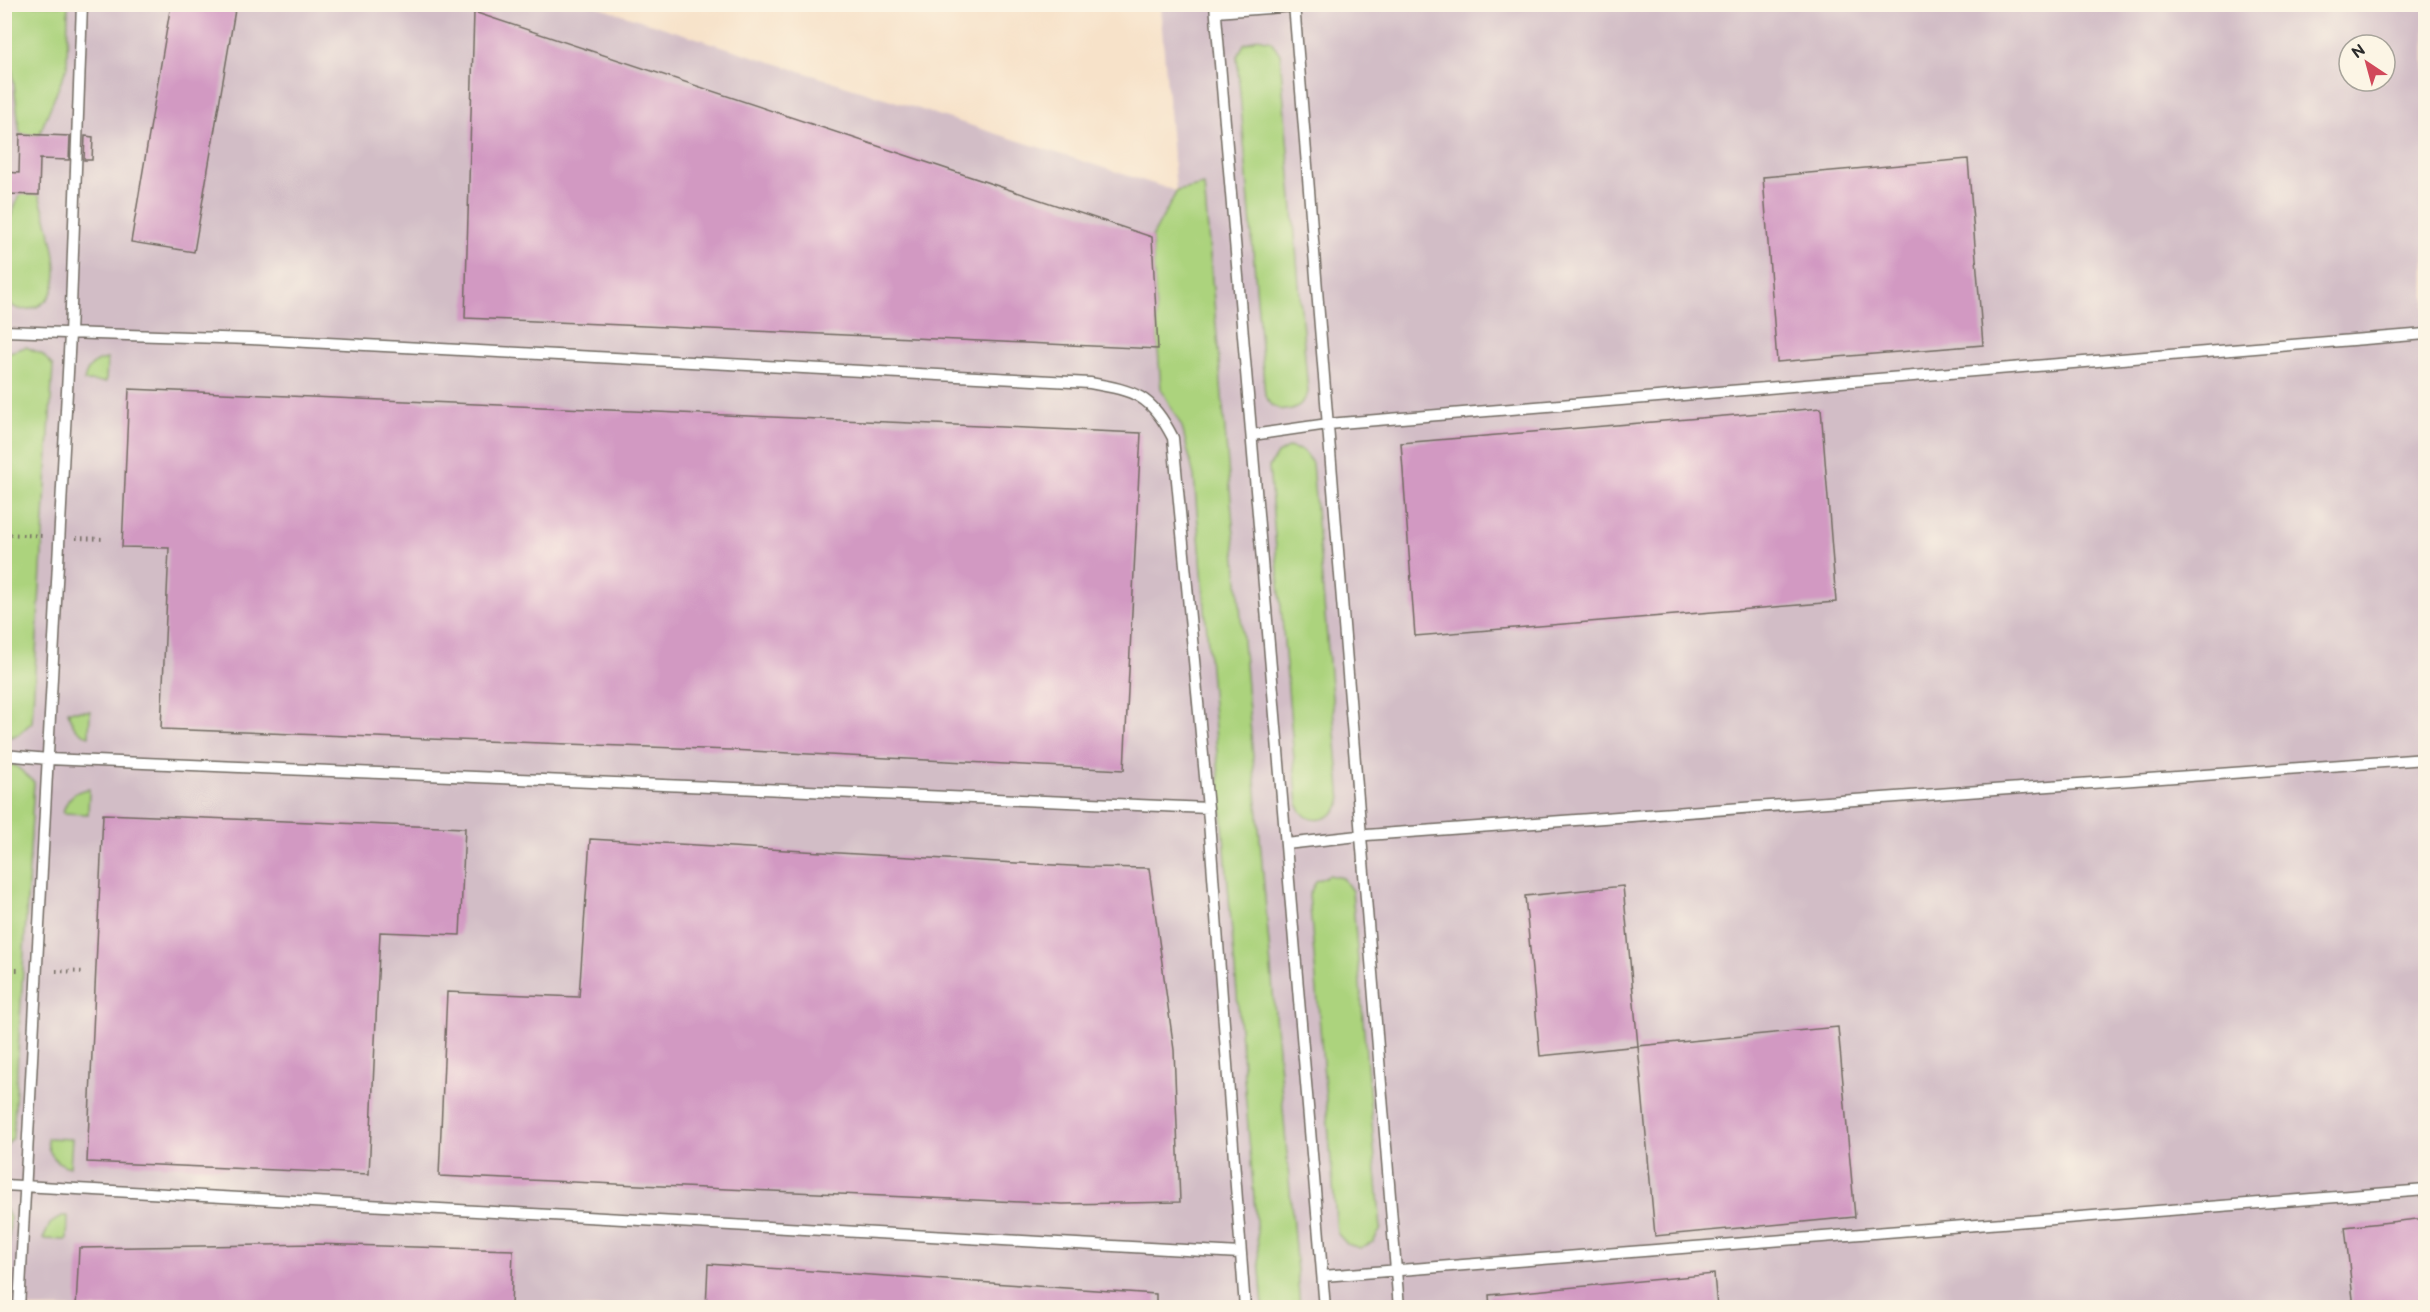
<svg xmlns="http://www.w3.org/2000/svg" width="2430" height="1312" font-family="'Balsamiq Sans',sans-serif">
	<rect width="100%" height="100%" fill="#fcf5e5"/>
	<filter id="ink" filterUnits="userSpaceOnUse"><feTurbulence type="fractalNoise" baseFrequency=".0167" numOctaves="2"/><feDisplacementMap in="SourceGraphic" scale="12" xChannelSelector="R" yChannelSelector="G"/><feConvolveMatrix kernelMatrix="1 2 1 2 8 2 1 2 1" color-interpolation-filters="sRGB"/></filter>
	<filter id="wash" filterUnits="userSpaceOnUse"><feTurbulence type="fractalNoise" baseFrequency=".008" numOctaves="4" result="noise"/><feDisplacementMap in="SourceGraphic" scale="24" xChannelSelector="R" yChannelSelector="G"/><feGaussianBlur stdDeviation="1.35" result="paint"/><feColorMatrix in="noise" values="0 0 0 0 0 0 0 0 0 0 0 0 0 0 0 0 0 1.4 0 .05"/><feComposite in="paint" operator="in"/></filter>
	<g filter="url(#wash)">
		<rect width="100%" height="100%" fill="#f7e2c9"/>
		<!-- industrial -->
		<path fill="#d2bdc6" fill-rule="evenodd" d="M5,5H593L1176,191L1160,5H2425V1307L5,1308ZM2349,45H2385V81H2349Z"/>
		<!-- green -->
		<path fill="#acd37d" stroke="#6c7f54" stroke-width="1.5" d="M10,5H68L67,67L39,135L20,134L8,35Z
			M1257,38L1271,41L1280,54L1308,393C1300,413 1276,417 1265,396L1237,57L1244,44Z
			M1204,185L1300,1307H1263L1194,476L1182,427L1161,389L1158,349L1152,237L1177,191Z
			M20,194L39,195C47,224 76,295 33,308C21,312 11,308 5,298L4,233Z
			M26,347L42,354L53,366L32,722L19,734L5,739V357L10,352Z
			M107,359L106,382L84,381C86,368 94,361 107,359Z
			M1289,447L1303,451L1312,463L1341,802C1332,822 1308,827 1298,806L1269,467L1277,454Z
			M68,711H90L89,736C76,733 71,723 68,711Z
			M5,763L16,766L34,782L13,1138L5,1147Z
			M89,789L88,814L63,813C66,799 75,790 89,789Z
			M1329,875L1343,878L1352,891L1381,1229L1373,1242L1360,1248L1347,1244L1337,1233L1309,895L1316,881Z
			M47,1138L72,1139L70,1167C56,1164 47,1153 47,1138Z
			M5,1209L10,1217L5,1308L4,1307Z
			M62,1216H68L67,1240L43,1239L50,1224Z"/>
		<g id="blocks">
			<!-- building -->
			<path fill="#d299c2" d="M171,4H236L194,252L131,242Z
				M474,12L1152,237L1158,349L465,318Z
				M20,134L70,136L69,160L40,159L39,195L4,194V172L19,173Z
				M85,136L93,137L92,160H84Z
				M1968,159L1983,345L1777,362L1763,177Z
				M129,389L1141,433L1124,770L730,750L161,729L169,548L122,547Z
				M1821,408L1836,602L1415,636L1401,443Z
				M103,814L465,828L460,935L380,932L369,1174L87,1162Z
				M590,839L1089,867L1149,868L1174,1050L1180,1202L1063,1204L439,1176L447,992L579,997Z
				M1623,886L1638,1046L1540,1056L1525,896Z
				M1838,1027L1855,1217L1655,1236L1638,1046Z
				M2426,1218V1308H2354L2345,1227Z
				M316,1244L513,1250L511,1308H76L79,1248Z
				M708,1264L1156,1294V1308H706Z
				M1714,1274L1717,1308H1490L1489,1295Z"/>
		</g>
	</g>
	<g filter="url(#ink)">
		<use href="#blocks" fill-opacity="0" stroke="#726b62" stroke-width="1.5"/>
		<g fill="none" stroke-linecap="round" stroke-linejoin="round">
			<!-- lane casing -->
			<g stroke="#726b62" stroke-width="13">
				<path id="lane" d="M1215,4L1325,1308
					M1294,4L1399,1308
					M1216,12L1321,4
					M4,331L251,339L1090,383C1136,391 1151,395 1173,438L1208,808L1245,1308
					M1252,435L1328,424L2426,334
					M4,755L48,759L1208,808
					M1286,844L1367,835L2426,759
					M4,1185L1240,1253
					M1323,1276L2426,1190
					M19,1308L70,334L82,4"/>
			</g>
			<!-- path -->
			<path stroke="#726b62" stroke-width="4" stroke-dasharray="1.5 4.5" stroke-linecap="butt" d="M4,534L43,536
				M76,538L105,539
				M4,970H22
				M56,971L86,972"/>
			<!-- lane -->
			<use href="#lane" stroke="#fff" stroke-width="10"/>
		</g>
	</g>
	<!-- margin -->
	<rect width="2430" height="1312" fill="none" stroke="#fcf5e5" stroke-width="24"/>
	<!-- north arrow -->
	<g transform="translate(2367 63) rotate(324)"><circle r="28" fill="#fcf5e5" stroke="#a8a49b" stroke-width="1.5"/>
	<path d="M0-4.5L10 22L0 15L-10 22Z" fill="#d1495b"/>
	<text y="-9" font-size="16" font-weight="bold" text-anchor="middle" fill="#2b2b2b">N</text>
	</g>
</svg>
